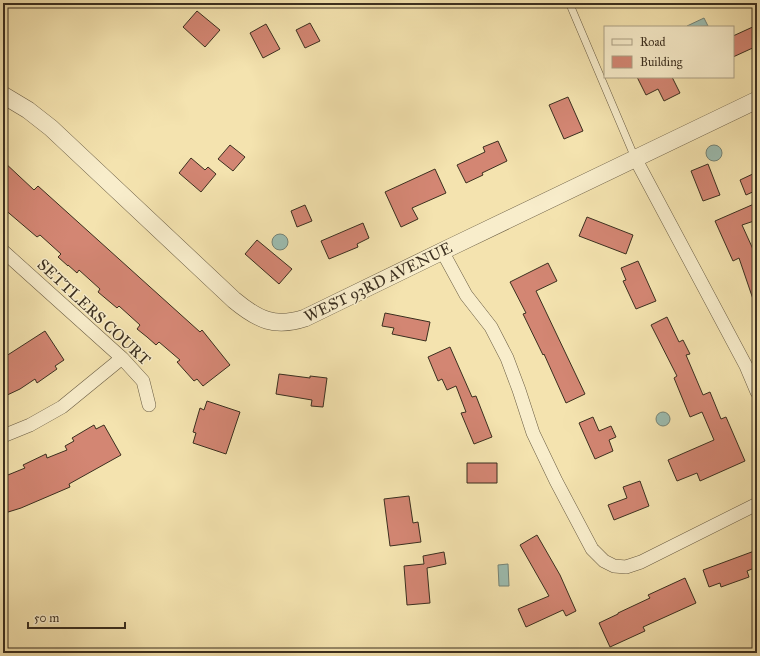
<svg xmlns="http://www.w3.org/2000/svg" width="760" height="656" font-family="'IM FELL Great Primer',serif">
	<rect width="100%" height="100%" fill="#f4e3af"/>
	<filter id="stains"><feTurbulence type="fractalNoise" baseFrequency=".005" numOctaves="4"/><feColorMatrix values="0 0 0 0 .2 0 0 0 0 .09 0 0 0 0 .02 0 0 0 .5 -.17"/></filter>
	<radialGradient id="worn" r=".72"><stop offset=".6" stop-color="#630" stop-opacity="0"/><stop offset="1" stop-color="#630" stop-opacity=".3"/></radialGradient>
	<!-- water -->
	<path fill="#9cbdb1" stroke="#758477" d="M704,18L708,26L688,27L687,26Z
		M706 153a8 8 0 1 1 16 0a8 8 0 1 1-16 0Z
		M272 242a8 8 0 1 1 16 0a8 8 0 1 1-16 0Z
		M656 419a7 7 0 1 1 14 0a7 7 0 1 1-14 0Z
		M508,564L509,586H499L498,565Z"/>
	<!-- building -->
	<path fill="#d38673" stroke="#3b2f1f" d="M197,11L220,30L205,47L183,27Z
		M310,23L320,41L305,48L296,30Z
		M266,24L280,49L263,58L250,33Z
		M757,25V46L733,57V36Z
		M637,77H672L680,93L664,101L658,89L646,95Z
		M568,97L583,131L564,139L549,105Z
		M498,141L507,161L482,173L483,175L466,183L457,165L485,152L483,147Z
		M230,145L245,157L233,171L218,159Z
		M191,158L205,170L208,167L216,174L201,192L179,173Z
		M3,161L34,190L38,186L200,332L202,330L230,365L203,386L197,379L194,381L177,362L180,360L159,342L156,345L147,337L137,329L140,325L119,306L117,308L98,292L100,289L79,270L77,273L68,265V266L58,257L61,254L40,235L37,237L3,208Z
		M708,164L720,195L703,201L691,171Z
		M435,169L446,193L412,208L418,219L401,227L385,192Z
		M757,172V190L746,195L740,180Z
		M754,204L757,212V220L742,225L757,258V304L755,305L739,258L733,261L715,221Z
		M305,205L312,221L297,227L291,211Z
		M587,217L633,235L626,254L579,236Z
		M363,223L369,238L357,244L358,247L329,259L321,241Z
		M257,240L292,269L279,284L245,254Z
		M638,261L656,301L636,309L623,281L626,280L621,268Z
		M548,263L557,281L536,291L585,394L566,403L544,354L543,355L523,314L526,313L510,282Z
		M385,313L430,322L426,341L392,334L394,328L382,326Z
		M667,317L679,342L683,340L690,354L686,355L703,395L710,392L721,419L726,417L745,461L700,481L697,473L677,481L668,460L714,440L702,412L690,417L674,378L677,376L651,325Z
		M45,331L64,360L55,366L57,369L37,383L35,379L20,389L3,397V358Z
		M450,347L472,397L476,396L492,437L474,444L461,413L466,412L456,386L447,390L442,379L438,381L428,357Z
		M279,374L310,378V376L327,378L323,407L311,406L312,400L276,394Z
		M207,401L240,412L226,454L193,443L196,433L193,432L200,408L204,410Z
		M593,417L599,431L611,426L616,437L609,440L613,451L595,459L579,423Z
		M94,425L96,429L104,425L121,455L69,484L70,487L21,508L5,513L3,506V477L25,468L23,465L46,454L47,458L67,450L65,446L74,441L72,438Z
		M467,463H497V483H467Z
		M640,481L649,506L614,520L608,505L627,498L623,487Z
		M409,496L413,523L418,522L421,542L390,546L384,499Z
		M537,535L560,575L576,611L566,616L563,610L526,627L518,609L549,596L520,545Z
		M757,550V567L747,571L749,577L721,587L720,583L709,587L703,570Z
		M444,552L446,564L427,568L430,603L407,605L404,566L424,564L423,556Z
		M685,578L696,603L643,627L645,631L610,647L599,623L618,614V613L650,598L648,595Z"/>
	<g fill="none" stroke-linecap="round" stroke-linejoin="round">
		<!-- service casing -->
		<g stroke="#695c43" stroke-width="8">
			<path id="service" d="M571,3V7L635,158"/>
		</g>
		<!-- minor casing -->
		<g stroke="#695c43" stroke-width="14">
			<path id="minor" d="M635,158L746,366L757,392
				M3,251L122,358L143,381L149,405
				M442,251L466,295L491,327L507,358L519,390L533,433L556,481L592,549L604,561L614,566L626,567L641,562L757,504
				M3,436L30,425L62,407L122,358"/>
		</g>
		<!-- tertiary casing -->
		<g stroke="#695c43" stroke-width="18">
			<path id="tertiary" d="M3,95L28,110L51,128L234,300C258,320 275,328 305,318L451,247L757,100"/>
		</g>
		<!-- service -->
		<use href="#service" stroke="#f8edcb" stroke-width="7"/>
		<!-- minor -->
		<use href="#minor" stroke="#f8edcb" stroke-width="13"/>
		<!-- tertiary -->
		<use href="#tertiary" stroke="#f8edcb" stroke-width="17"/>
	</g>
	<g text-anchor="middle" dominant-baseline="central" stroke-width="3" stroke-linejoin="round" paint-order="stroke">
		<!-- street labels -->
		<g font-size="16" fill="#3b2f1f" stroke="#f8edcb">
			<text transform="translate(378 282) rotate(-26)">WEST 93RD AVENUE</text>
			<text transform="translate(94 312) rotate(43)">SETTLERS COURT</text>
		</g>
	</g>
	<!-- margin -->
	<rect width="760" height="656" fill="none" stroke="#f4e3af" stroke-width="16"/>
	<rect x="4" y="4" width="752" height="648" fill="none" stroke="#3b2f1f" stroke-width="2"/>
	<rect x="8" y="8" width="744" height="640" fill="none" stroke="#3b2f1f"/>
	<!-- legend -->
	<rect x="604" y="26" width="130" height="52" fill="#f8edcb" stroke="#aca186"/>
	<rect x="612" y="39" width="20" height="6" fill="#f8edcb" stroke="#aca186"/>
	<text x="640" y="46" font-size="12" fill="#3b2f1f">Road</text>
	<rect x="612" y="56" width="20" height="12" fill="#d38673" stroke="#aca186"/>
	<text x="640" y="66" font-size="12" fill="#3b2f1f">Building</text>
	<!-- scale -->
	<path d="M28 622v6h97v-6" fill="none" stroke="#3b2f1f" stroke-width="2"/>
	<text x="34" y="622" font-size="12" fill="#3b2f1f" stroke="#f8edcb" stroke-width="3" paint-order="stroke">50 m</text>
	<rect width="100%" height="100%" filter="url(#stains)"/>
	<rect width="100%" height="100%" fill="url(#worn)"/>
</svg>
